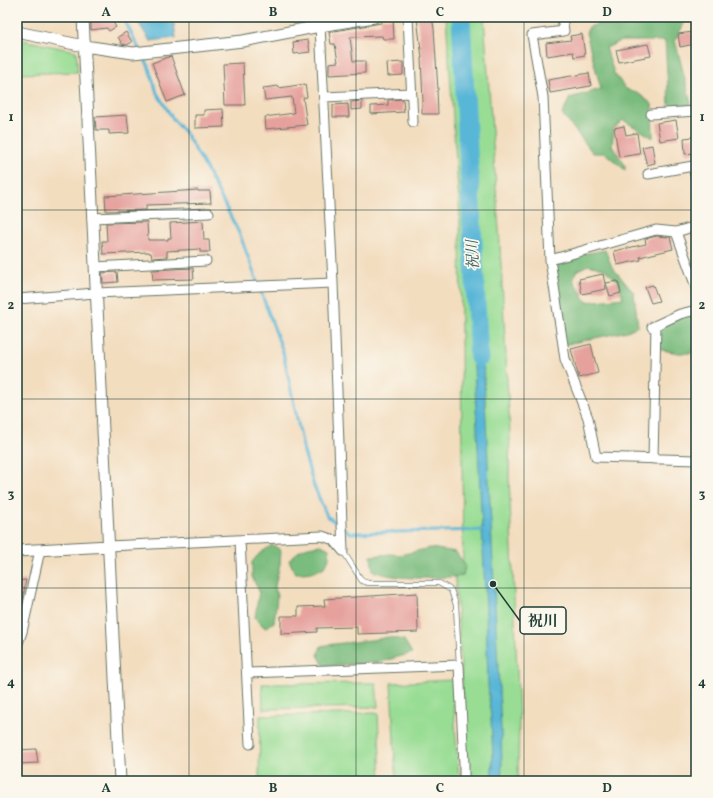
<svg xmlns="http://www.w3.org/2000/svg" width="713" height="798" font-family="Vollkorn,'Noto Serif JP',serif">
	<rect width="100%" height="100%" fill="#fbf7ec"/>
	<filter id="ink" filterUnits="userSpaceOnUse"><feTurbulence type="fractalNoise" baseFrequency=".025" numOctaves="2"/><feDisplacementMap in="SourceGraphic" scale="8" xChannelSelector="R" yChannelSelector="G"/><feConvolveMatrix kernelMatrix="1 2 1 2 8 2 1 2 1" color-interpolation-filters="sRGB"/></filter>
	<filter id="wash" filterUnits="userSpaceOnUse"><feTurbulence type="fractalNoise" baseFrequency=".012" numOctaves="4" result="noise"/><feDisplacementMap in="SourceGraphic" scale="16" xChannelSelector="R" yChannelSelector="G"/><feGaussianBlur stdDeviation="0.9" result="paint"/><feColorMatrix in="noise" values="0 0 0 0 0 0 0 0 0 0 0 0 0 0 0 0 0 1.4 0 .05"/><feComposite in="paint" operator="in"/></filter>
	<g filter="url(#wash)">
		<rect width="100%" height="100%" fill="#f3ddbf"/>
		<!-- green -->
		<path fill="#99dd94" stroke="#5c8d64" d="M446,17H484L500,244L510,433L509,476L519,718L518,781H461L465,729L455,576H463L460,218Z
			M17,39L76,51L78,72L17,74Z
			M452,680L459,781H396L391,683Z
			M376,683L378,707L263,709L262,684Z
			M378,713L381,781H259L260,716Z"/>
		<!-- forest -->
		<path fill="#7abc7e" stroke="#4c7c59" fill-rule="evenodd" d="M612,20H674L684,24L675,40L691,103L678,112L669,104L665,41H621L606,48L614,73L626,89L639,94L652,104L653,138L623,120L614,128L612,146L625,165V170L605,153H593L562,114L570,98L601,89L586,33L589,27Z
			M605,250L612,267L634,293L638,326L627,331L563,345L550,260ZM588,265L604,269L618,281L623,298L587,302L573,280L576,271Z
			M696,310V353H679L656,349V325Z
			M272,545L281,550L280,564L275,586L277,597L274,622L265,628L255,618L259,591L252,577V562L259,554Z
			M321,545L329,549C332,572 313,573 295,573L289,560C301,549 303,547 321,545Z
			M430,548L456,552L465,565L463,576C434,578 401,581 373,571L371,556L390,554L400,555Z
			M388,637L404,640L412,653L380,662L324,666L318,655L321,646C343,642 366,642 388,637Z"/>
		<!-- water -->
		<path fill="#59b6d7" stroke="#3c7a86" d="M135,17H173L176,38L150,41Z
			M472,327L482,337L501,729L502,765L501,781H491L493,757L491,720L488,685L486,611Z"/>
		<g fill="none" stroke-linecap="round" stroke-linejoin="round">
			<!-- stream -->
			<path stroke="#59b6d7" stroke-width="3" d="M123,17L139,49
				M142,54L148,65L157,93L173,119L186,134L207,170L240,235L283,352L304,452L314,486L327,516L339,525
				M344,528L350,533L485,530"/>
			<!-- river -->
			<path stroke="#59b6d7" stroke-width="19" d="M461,17L479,358"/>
		</g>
		<g id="blocks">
			<!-- building -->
			<path fill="#e6a19d" d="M91,17H110L116,27L109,31L107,28L91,30Z
				M425,17H432L434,29L438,90H437L438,114H422V102H423L421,58H422L417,18Z
				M381,18H393L394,39H383L382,36L350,37L353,61H365V73L329,75V63L338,62L335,44H331L329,32L381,23Z
				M126,32L132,42L127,45L122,44L118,37Z
				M693,32L695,44L680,47L678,34Z
				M582,34L585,55L574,57L573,52L547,56L546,43L571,40L570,36Z
				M308,40L310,52L294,54L293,42Z
				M648,44L651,56L619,62L616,50Z
				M171,56L185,95L167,102L152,63Z
				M403,62V75L388,76L387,63Z
				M243,63L245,105H225L223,64Z
				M589,73L591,86L550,93L548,80Z
				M305,84L307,97L303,98L307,125L266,129L265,117L294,113L292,97L265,100L263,88L278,86L279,88Z
				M403,99L404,112L371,114V106L388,105V100Z
				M362,101V109L351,110V102Z
				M348,104L349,117H333V105Z
				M223,109L224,127L195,128V115H204V110Z
				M127,115L129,133L109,134V130H96L95,117Z
				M676,120L679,138L660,141L657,123Z
				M624,126L626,135L637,133L640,154L619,157L614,128Z
				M694,137L695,153L685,154L684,138Z
				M652,145L655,163L647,165L642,147Z
				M198,190V191H210L211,203L146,205V210L106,211L105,196Z
				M203,221L204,240H209L210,252H200V249L167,251V257L152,258L151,253H149V252L103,254L102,241H107L106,223L147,222L148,240H168V238H171L170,223Z
				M657,236L670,237L673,249L640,257L641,260L617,265L614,251L646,244L645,239Z
				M193,268L194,279L153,280L152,270Z
				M117,272L118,282L103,283L102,273Z
				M603,274L606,289L582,294L579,279Z
				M618,281L621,293L610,296L606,283Z
				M653,285L659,301L651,303L645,287Z
				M591,344L598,373L579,378L571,349Z
				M26,580L21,607L17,606V581Z
				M417,593L418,632L357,634V627L317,628V632L281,634V616H298V607L325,606L324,599Z
				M36,749L38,763L17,764V750Z"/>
		</g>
	</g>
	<g filter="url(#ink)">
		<use href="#blocks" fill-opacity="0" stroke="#697565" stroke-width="1"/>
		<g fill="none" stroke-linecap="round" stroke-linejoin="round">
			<!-- service casing -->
			<g stroke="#697565" stroke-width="6">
				<path id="service" d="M343,551L362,581L368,583H439L451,590L456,605L459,665"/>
			</g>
			<!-- minor casing -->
			<g stroke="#697565" stroke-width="11">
				<path id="minor" d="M408,17L413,122
					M562,17L564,31L532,35L543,97L550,260L563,345L565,359L588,418L596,457L696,460
					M320,26L333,283L343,551
					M324,97L411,93
					M651,114L696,111
					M648,174L693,166L696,179
					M92,218L209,213
					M676,232L696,287
					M550,260L656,230L676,232L696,226
					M95,267L206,261
					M17,299L96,293L333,283
					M652,327L680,314L696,310
					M653,459L656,325
					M240,540L250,744
					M109,546L322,536L334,540L343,551
					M17,646L22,632L40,550
					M247,673L459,665L464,764V781"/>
			</g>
			<!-- tertiary casing -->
			<g stroke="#697565" stroke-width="13">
				<path id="tertiary" d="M83,17L120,781
					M17,32L84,46L133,53L243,41L320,26L374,17
					M17,551L109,546"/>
			</g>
			<!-- service -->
			<use href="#service" stroke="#fff" stroke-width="4.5"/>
			<!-- minor -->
			<use href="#minor" stroke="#fff" stroke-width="9"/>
			<!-- tertiary -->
			<use href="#tertiary" stroke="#fff" stroke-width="11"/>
		</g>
	</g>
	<!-- grid -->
	<path fill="none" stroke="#1f3d34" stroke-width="1" stroke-opacity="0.55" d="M189,17V781M356,17V781M524,17V781M17,210H696M17,399H696M17,588H696"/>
	<g text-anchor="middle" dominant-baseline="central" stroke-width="3.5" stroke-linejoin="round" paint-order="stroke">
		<!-- water labels -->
		<g font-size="15" font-style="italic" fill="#2e5b5d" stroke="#fbf7ec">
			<text transform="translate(474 255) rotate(-93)">祝川</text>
		</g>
	</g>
	<!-- callouts -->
	<path fill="none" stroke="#1f3d34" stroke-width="1.5" d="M493 584L520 621"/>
	<circle fill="#1f3d34" stroke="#fbf7ec" stroke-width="1.5" cx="493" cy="584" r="4"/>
	<rect fill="#fbf7ec" stroke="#1f3d34" stroke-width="1.5" x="520" y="607" width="46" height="27" rx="4"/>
	<g font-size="15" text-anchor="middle" font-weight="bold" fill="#1f3d34">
		<text x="543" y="626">祝川</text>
	</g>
	<!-- margin -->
	<rect width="713" height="798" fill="none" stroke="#fbf7ec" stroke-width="44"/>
	<rect x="22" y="22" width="669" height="754" fill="none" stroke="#1f3d34" stroke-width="1.5"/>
	<g font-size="13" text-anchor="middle" font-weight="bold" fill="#1f3d34">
		<text x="106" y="16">A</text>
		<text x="273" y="16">B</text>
		<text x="440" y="16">C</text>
		<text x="607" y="16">D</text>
		<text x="11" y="121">1</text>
		<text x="702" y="121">1</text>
		<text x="11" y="309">2</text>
		<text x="702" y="309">2</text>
		<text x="11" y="498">3</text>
		<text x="702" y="498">3</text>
		<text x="11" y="686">4</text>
		<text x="702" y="686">4</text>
		<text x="106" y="792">A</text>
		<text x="273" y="792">B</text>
		<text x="440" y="792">C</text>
		<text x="607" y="792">D</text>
	</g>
</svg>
